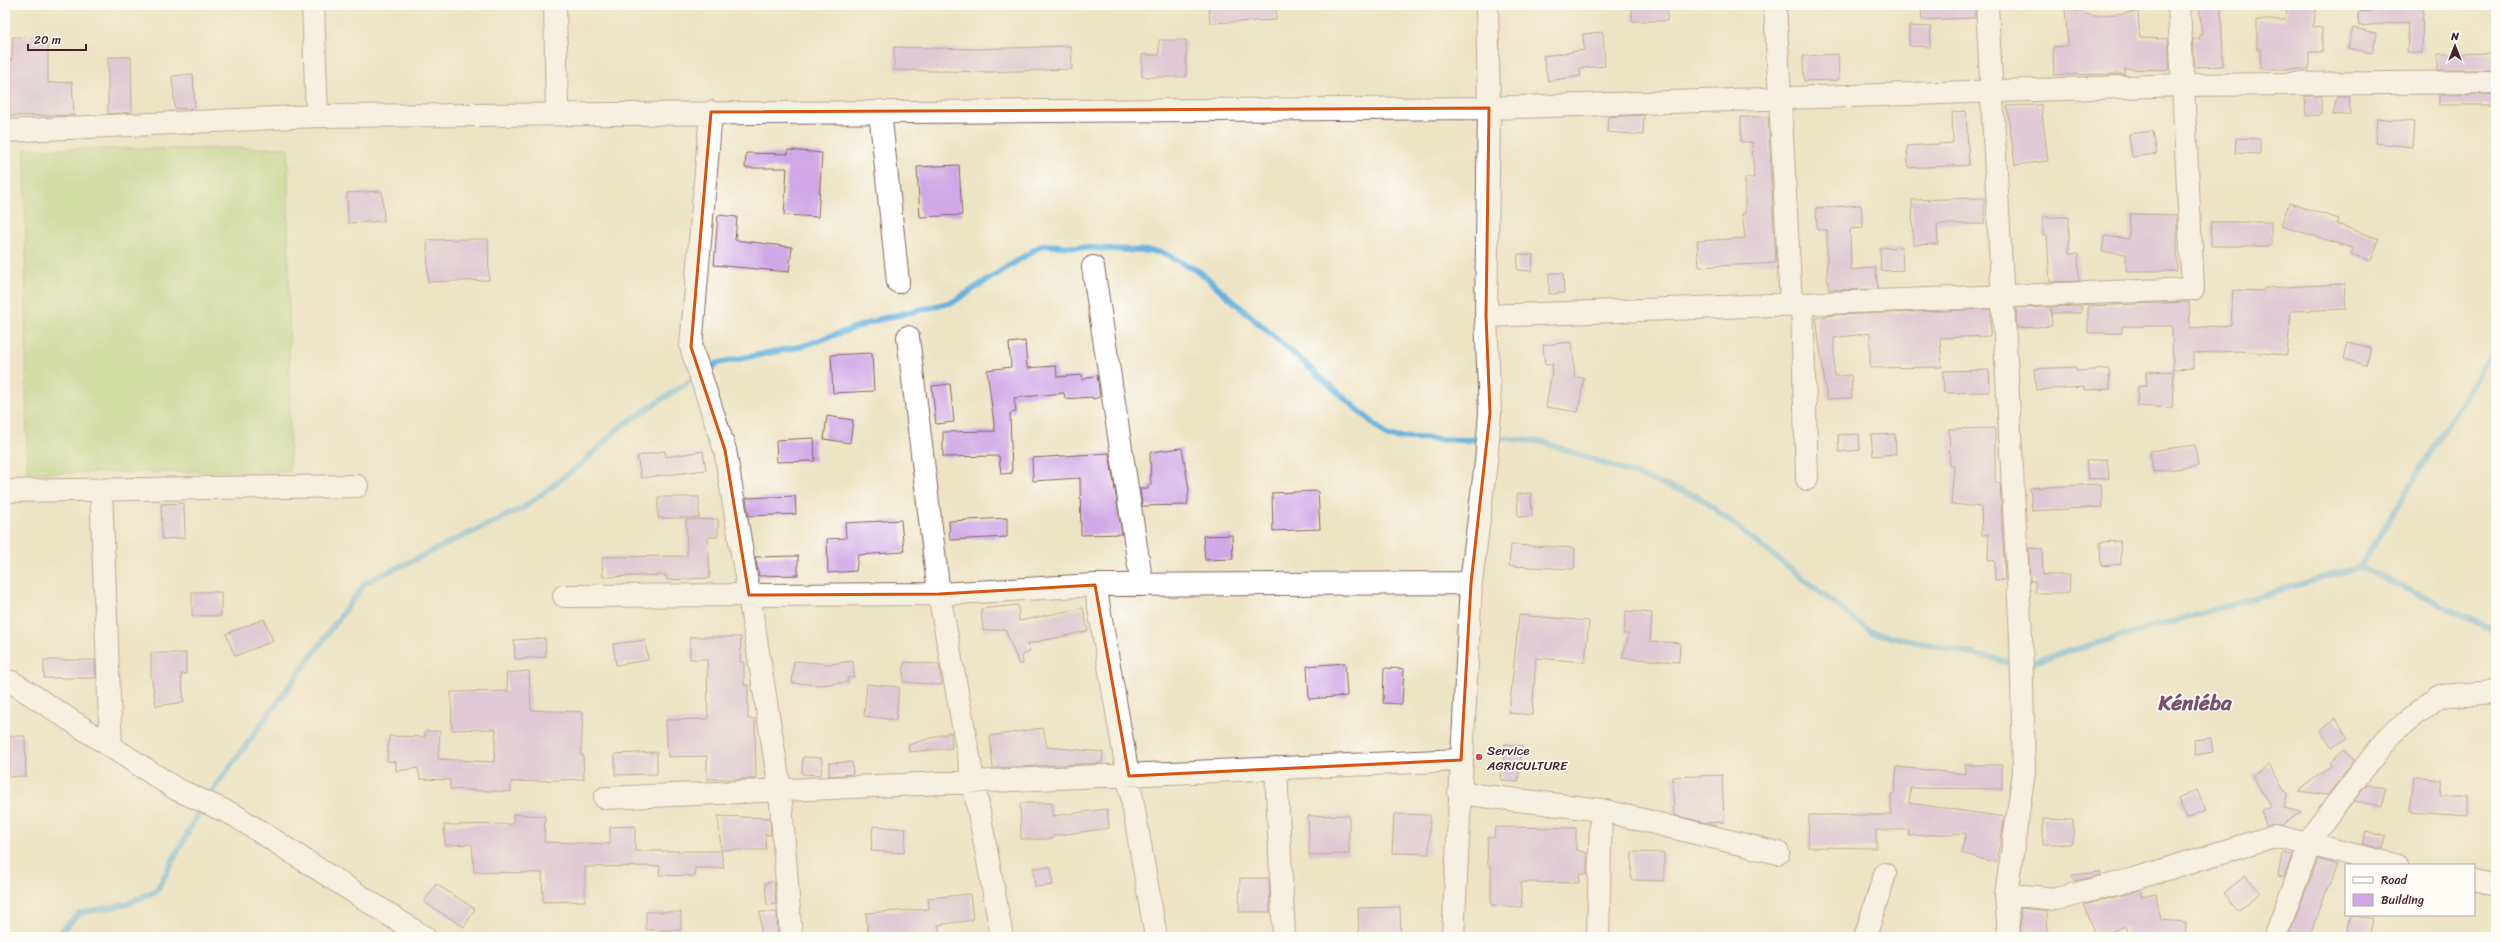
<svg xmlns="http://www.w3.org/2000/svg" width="2501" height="942" font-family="Sriracha,sans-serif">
	<rect width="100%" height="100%" fill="#fdfcf7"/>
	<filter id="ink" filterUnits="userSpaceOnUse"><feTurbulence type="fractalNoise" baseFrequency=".025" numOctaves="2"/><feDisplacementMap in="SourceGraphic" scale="8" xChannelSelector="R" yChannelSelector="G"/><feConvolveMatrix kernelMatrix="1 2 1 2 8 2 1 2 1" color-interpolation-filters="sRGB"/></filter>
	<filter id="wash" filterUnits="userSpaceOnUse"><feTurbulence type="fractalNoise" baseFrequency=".012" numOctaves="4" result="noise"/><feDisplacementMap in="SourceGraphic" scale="16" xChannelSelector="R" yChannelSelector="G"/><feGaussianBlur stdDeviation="0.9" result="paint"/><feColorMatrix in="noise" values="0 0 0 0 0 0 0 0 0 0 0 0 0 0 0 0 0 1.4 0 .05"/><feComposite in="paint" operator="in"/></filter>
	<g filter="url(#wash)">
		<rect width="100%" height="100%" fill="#ede4c5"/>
		<!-- pitch -->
		<path fill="#b1d47d" stroke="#7e7a54" d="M288,148L290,471L27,473L25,149Z"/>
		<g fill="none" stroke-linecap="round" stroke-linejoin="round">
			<!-- stream -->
			<path stroke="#63b0dc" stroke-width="6" d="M2360,567L2496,631
				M207,798L365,583L525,507L582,463L621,426L718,363L803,346L877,320L953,302L1042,245L1161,252L1200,272L1389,437L1463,440L1502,438L1543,442L1699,497L1871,632L2022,665L2360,567L2496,346
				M55,937L80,913L127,904L157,890L202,806"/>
		</g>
		<g id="blocks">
			<!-- building -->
			<path fill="#d0a8e7" d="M1209,5H1276V20L1210,23Z
				M1632,5H1667V21H1632Z
				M1921,5H1975V18L1922,20Z
				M2199,5H2221L2223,66L2195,67L2193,39H2200L2199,34H2202Z
				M2288,5H2317L2313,27L2322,28V52H2309V69H2261L2260,49H2257V20H2285Z
				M2400,5H2423L2422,53L2407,52L2409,22L2359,26L2358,12L2400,9Z
				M2065,8L2093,16L2138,12L2140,38L2168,39L2170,70L2124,69L2125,74L2054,75L2053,47L2068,46Z
				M1909,26L1931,27L1930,47L1909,46Z
				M2353,28L2377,33L2372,53L2348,48Z
				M1603,32L1605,66L1580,68L1581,76L1548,81L1543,56L1584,50L1583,34Z
				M13,37L48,38V83L72,82L74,115L9,116V76H5V60H12Z
				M1159,40H1186V77H1142V55H1159Z
				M1071,46L1072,69L990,72L894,70V47L975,49Z
				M2496,53V70H2438V54Z
				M1838,54L1839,80L1804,81L1803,56Z
				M108,57H131L132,112L108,114Z
				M193,74L195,108L175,109L172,76Z
				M2496,94V105H2439V95Z
				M2305,96H2321V115L2306,116Z
				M2337,96H2349L2350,114L2333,115Z
				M2041,105L2048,161L2015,165L2007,106Z
				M1966,111L1969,165L1908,168L1907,146L1953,143L1952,112Z
				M1644,115L1643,135L1607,132L1608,117Z
				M1741,117H1768L1776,263L1699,267L1697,241L1745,238L1742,214L1745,213V178H1754L1752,142H1741Z
				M2377,118L2414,122L2412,147L2375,143Z
				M2153,131L2157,154L2132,157L2129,134Z
				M2236,138L2260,139V154L2235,153Z
				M788,150L822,153L818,217L784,215L787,168H745L746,153L788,154Z
				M959,165L962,215L920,217L917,167Z
				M382,191L384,221L348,223L347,193Z
				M1984,198V224H1937L1938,244L1913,245L1912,200Z
				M2289,203L2339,219L2337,224L2379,239L2371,261L2351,254L2353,248L2281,226Z
				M1861,205L1863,228L1850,229L1851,270L1875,267L1878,289L1829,290L1827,274V230H1817L1816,208Z
				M2130,214L2177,215V271H2126V254L2102,252L2104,236L2129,239Z
				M718,215L737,217L735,240L792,247L789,272L714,265Z
				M2043,217H2069V254H2078L2079,281L2050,282L2047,236H2043Z
				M2211,222H2271V246H2211Z
				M465,239H488L489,280L428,282L427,240Z
				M1902,247L1903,270L1881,271L1880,248Z
				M1518,254L1533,255L1532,271L1517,270Z
				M1549,273H1563L1564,293L1549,294Z
				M2344,284L2346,309L2291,311L2287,355L2239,351L2193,353V368L2173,369L2172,326H2122V333H2088V306L2189,302L2190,328L2231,325L2233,290L2264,291V288Z
				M2081,306V313H2052L2051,307Z
				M2051,307L2052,326L2017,328L2016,308Z
				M1991,309L1990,336L1940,338L1942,367L1870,368V333L1834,338V376L1851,375L1852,398L1827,399L1816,318L1833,315Z
				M1025,341L1027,368L1056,366L1057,377L1082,375V380L1097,375L1100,397L1093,399L1092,397L1065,399L1064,393L1014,398L1016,412L1010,413L1012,473L1001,474L999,456L943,457V432L995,431L987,370L1011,367L1009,343Z
				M1572,342L1575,377L1584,378L1578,412L1546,407L1553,364L1545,365L1543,345Z
				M2348,342L2371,348L2366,365L2344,359Z
				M872,353L874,391L833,393L831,355Z
				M2076,367V371L2109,369L2110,389L2084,390V387L2036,390L2034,369Z
				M1989,370L1990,392L1944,393L1943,371Z
				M2174,371L2172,408L2137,406L2138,386H2147L2146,372Z
				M950,384L954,422L936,424L932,386Z
				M827,416L853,420L850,443L824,439Z
				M1995,428V483H2000L2005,580H1995V561L1988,560L1989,534L1982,535L1981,507L1951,504L1954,466H1950L1949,429Z
				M1859,434L1860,450L1839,452L1838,435Z
				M1895,434L1896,454L1873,456L1871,435Z
				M814,438L815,461L777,462L776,440Z
				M2195,445L2198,466L2153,472L2150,451Z
				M1182,448L1189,490L1187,505L1142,506L1140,489H1148V485H1151L1150,452Z
				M665,451L666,457L703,451L706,470L641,478L637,456Z
				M1109,453L1122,534L1081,535L1080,478L1033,481L1032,458Z
				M2107,459L2109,478L2088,479L2086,461Z
				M2101,484L2102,507L2032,511L2030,488Z
				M1318,491L1320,529L1273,531L1272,493Z
				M1531,493L1532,516L1518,517L1517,494Z
				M795,496L796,514L749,516L746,498Z
				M658,497H699V518H658Z
				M184,503L185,538L162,539L161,504Z
				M1007,518V537L950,540L949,521Z
				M718,519V537H708L710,578L667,580L666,575L603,577L602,557L687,556L686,520Z
				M901,520L904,552L858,555L856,571L828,573L827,539L846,538L845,523Z
				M1232,535L1233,559L1205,560L1203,536Z
				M2120,541L2121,564L2101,566L2100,542Z
				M1511,545L1575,548L1574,569L1509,566Z
				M2029,548L2042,549L2043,575H2070L2069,593H2035V581H2030Z
				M798,556V575L759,576L755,557Z
				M192,592H221V616H192Z
				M1018,605L1019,621L1083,608L1088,631L1027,644L1030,652L1022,655L1023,664H1019L1005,629L983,631L981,609Z
				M1626,611L1652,613L1650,641L1680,643L1679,662L1622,658L1629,634H1624Z
				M1519,615L1589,621L1585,662L1536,658L1532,715L1509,713Z
				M264,619L273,641L235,656L226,634Z
				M690,637H741L740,662H744V685H748V719H755L756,779H707V756L668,757L666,720L708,719L707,659H690Z
				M545,638L546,657L515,659L514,640Z
				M645,640L648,660L616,665L613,644Z
				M151,653H186V674H181L184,702L156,706L151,674Z
				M44,660H95L96,678H44Z
				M794,661L830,664L853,661L854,677L847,678L848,682L822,685L792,683Z
				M904,662L939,664L942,685L903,682Z
				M1345,663L1347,696L1309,699L1307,666Z
				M1384,668L1404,669L1402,704L1383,703Z
				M529,671L531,710L583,712L581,755H583L584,779L511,782V792L450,789V780L420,779L418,768L396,771V762L387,761L389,736L425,737V731H440L438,759L494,762L496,729L452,730L451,692L508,691L506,673Z
				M867,684L899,687L896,720L864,716Z
				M2336,719L2348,738L2332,748L2320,729Z
				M1043,728L1047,747L1103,752L1102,763L993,768L990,736Z
				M951,732L952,748L909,752L908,745Z
				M5,736H25L26,776L5,777Z
				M2211,738L2213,752L2196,755L2194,740Z
				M1505,744L1522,746L1518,782L1501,780Z
				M2344,749L2354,760L2328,795L2298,791L2332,765L2329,763Z
				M657,752V774L615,775V754Z
				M803,757L822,758L821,775L802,774Z
				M852,762L853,774L829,776V763Z
				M1965,765H2002V789L1911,788L1909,803L2005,817L1996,863L1961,853L1966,833L1909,836V830H1876V848L1808,847L1809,815H1891V794H1894L1897,767L1965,774Z
				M2269,765L2287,794L2284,808L2301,812L2282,825H2266L2261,810L2271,807L2252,776Z
				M1722,775L1724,822L1706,823L1674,815L1672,777Z
				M2414,777L2442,780L2440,796H2468V816L2410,812Z
				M2367,785L2385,788L2382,806L2354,801Z
				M2197,790L2206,810L2187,818L2178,799Z
				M1020,803H1052V816L1107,809L1109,828L1053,836V839H1021Z
				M513,814L545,816L544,842L610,844V827L635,826V851H721L724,868H695V876L659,875L660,866L585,867V901L543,902L542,873L474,872L472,844L445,845L444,825L513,824Z
				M1394,814L1430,815L1429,854L1392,853Z
				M1349,815V854L1309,855L1308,816Z
				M718,816L770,818L771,835L765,834L766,850H721Z
				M2043,819L2073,820V844H2043Z
				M873,826L906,829L904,853L871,851Z
				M1495,827L1576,828V850L1587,853V874H1579V883L1520,882L1522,907L1491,905V867L1487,863L1488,837L1494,838Z
				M2366,831L2386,837L2383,849L2362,844Z
				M1632,852L1664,853V881L1631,880Z
				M2282,853L2293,855L2284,877L2278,876Z
				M2318,859L2336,865L2309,937H2288Z
				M1051,867L1053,885L1035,887L1033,868Z
				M2101,872V875L2075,881L2072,875Z
				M2245,876L2260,892L2238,910L2224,893Z
				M1240,878H1269L1270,912H1239Z
				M774,882L776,904L767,905L765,883Z
				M436,884L475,909L464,927L424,902Z
				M2141,890L2142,897L2156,894L2161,920L2186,922L2185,937H2127L2126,926L2097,937L2084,905Z
				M970,894L973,920L938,925L941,937H868L866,913L929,909L928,898Z
				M1400,907L1401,937H1359L1358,908Z
				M2020,908L2047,911L2048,937H2021Z
				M646,912H681V930H646Z
				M760,912H777L778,937H761Z
				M2351,915L2372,920L2368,937H2346Z"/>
		</g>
	</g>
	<g filter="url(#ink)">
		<use href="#blocks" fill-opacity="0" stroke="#836461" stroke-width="1"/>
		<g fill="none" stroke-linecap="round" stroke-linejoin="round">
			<!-- street casing -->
			<g stroke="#836461" stroke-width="24">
				<path id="street" d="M313,5L317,116
					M555,5L557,113
					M1775,5L1791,305
					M1987,5L2021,638L2024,772L2006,894L2009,937
					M880,111L898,282
					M711,112L691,347L725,450L749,595L780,790L791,937
					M5,131L317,116L1489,108L2183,85L2496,82
					M1093,267L1142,585
					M1802,304L1807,479
					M1486,316L2193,289L2179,5
					M908,337L939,594L1002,937
					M101,490L111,747
					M5,491L357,486
					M1095,585L1156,937
					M564,596L939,594L1095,585L1471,583
					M5,683L12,682L176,789L234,815L424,937
					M1276,768L1284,937
					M1459,793L1601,810L1778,853
					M605,798L1461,760
					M2474,880L2496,885
					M2006,894L2057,899L2134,879L2274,836L2396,865
					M1453,937L1471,583L1486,462L1490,413L1486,316L1489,108L1487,5
					M1598,937L1601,810
					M1865,937L1885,874
					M2275,937L2314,833L2389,736L2439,696L2496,692"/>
			</g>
			<!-- street -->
			<use href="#street" stroke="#fff" stroke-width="22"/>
		</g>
	</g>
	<!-- marked area -->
	<path d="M0 0H2501V942H0ZM1489,108L1486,316L1490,413L1471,583L1461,760L1129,776L1095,585L939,594L749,595L725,450L691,347L711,112Z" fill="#ede4c5" fill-opacity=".55" fill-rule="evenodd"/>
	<path fill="none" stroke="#d8530f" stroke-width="3" stroke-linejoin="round" d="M1489,108L1486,316L1490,413L1471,583L1461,760L1129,776L1095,585L939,594L749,595L725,450L691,347L711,112Z"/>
	<!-- markers -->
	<circle fill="#d1495b" stroke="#fdfcf7" stroke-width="1.5" cx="1479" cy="757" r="4"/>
	<g text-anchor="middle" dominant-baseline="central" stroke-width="3.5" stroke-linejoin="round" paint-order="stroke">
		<!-- poi labels -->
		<g font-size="13" fill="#4a1f2b" stroke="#fdfcf7" text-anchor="start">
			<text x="1487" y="750">Service<tspan x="1487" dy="15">AGRICULTURE</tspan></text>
		</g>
		<!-- town labels -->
		<g font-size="21" font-weight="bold" fill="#794f6d" stroke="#fdfcf7">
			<text x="2195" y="703">Kéniéba</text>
		</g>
	</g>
	<!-- margin -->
	<rect width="2501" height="942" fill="none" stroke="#fdfcf7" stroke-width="20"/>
	<!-- legend -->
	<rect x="2345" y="864" width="130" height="52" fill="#fdfcf7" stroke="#b5a4a5"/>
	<rect x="2353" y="877" width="20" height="6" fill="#ffffff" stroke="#b5a4a5"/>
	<text x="2381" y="884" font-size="12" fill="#4a1f2b">Road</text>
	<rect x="2353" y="894" width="20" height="12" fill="#d0a8e7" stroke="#b5a4a5"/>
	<text x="2381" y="904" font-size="12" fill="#4a1f2b">Building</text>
	<!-- north arrow -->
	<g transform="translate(2455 46)" stroke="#fdfcf7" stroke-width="3" paint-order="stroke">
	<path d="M0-3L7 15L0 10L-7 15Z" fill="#4a1f2b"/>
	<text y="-6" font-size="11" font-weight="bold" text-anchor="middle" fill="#4a1f2b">N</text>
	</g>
	<!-- scale -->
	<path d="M28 44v6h58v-6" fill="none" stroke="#4a1f2b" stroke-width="2"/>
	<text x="34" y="44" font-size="12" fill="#4a1f2b" stroke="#fdfcf7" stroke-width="3" paint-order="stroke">20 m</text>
</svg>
